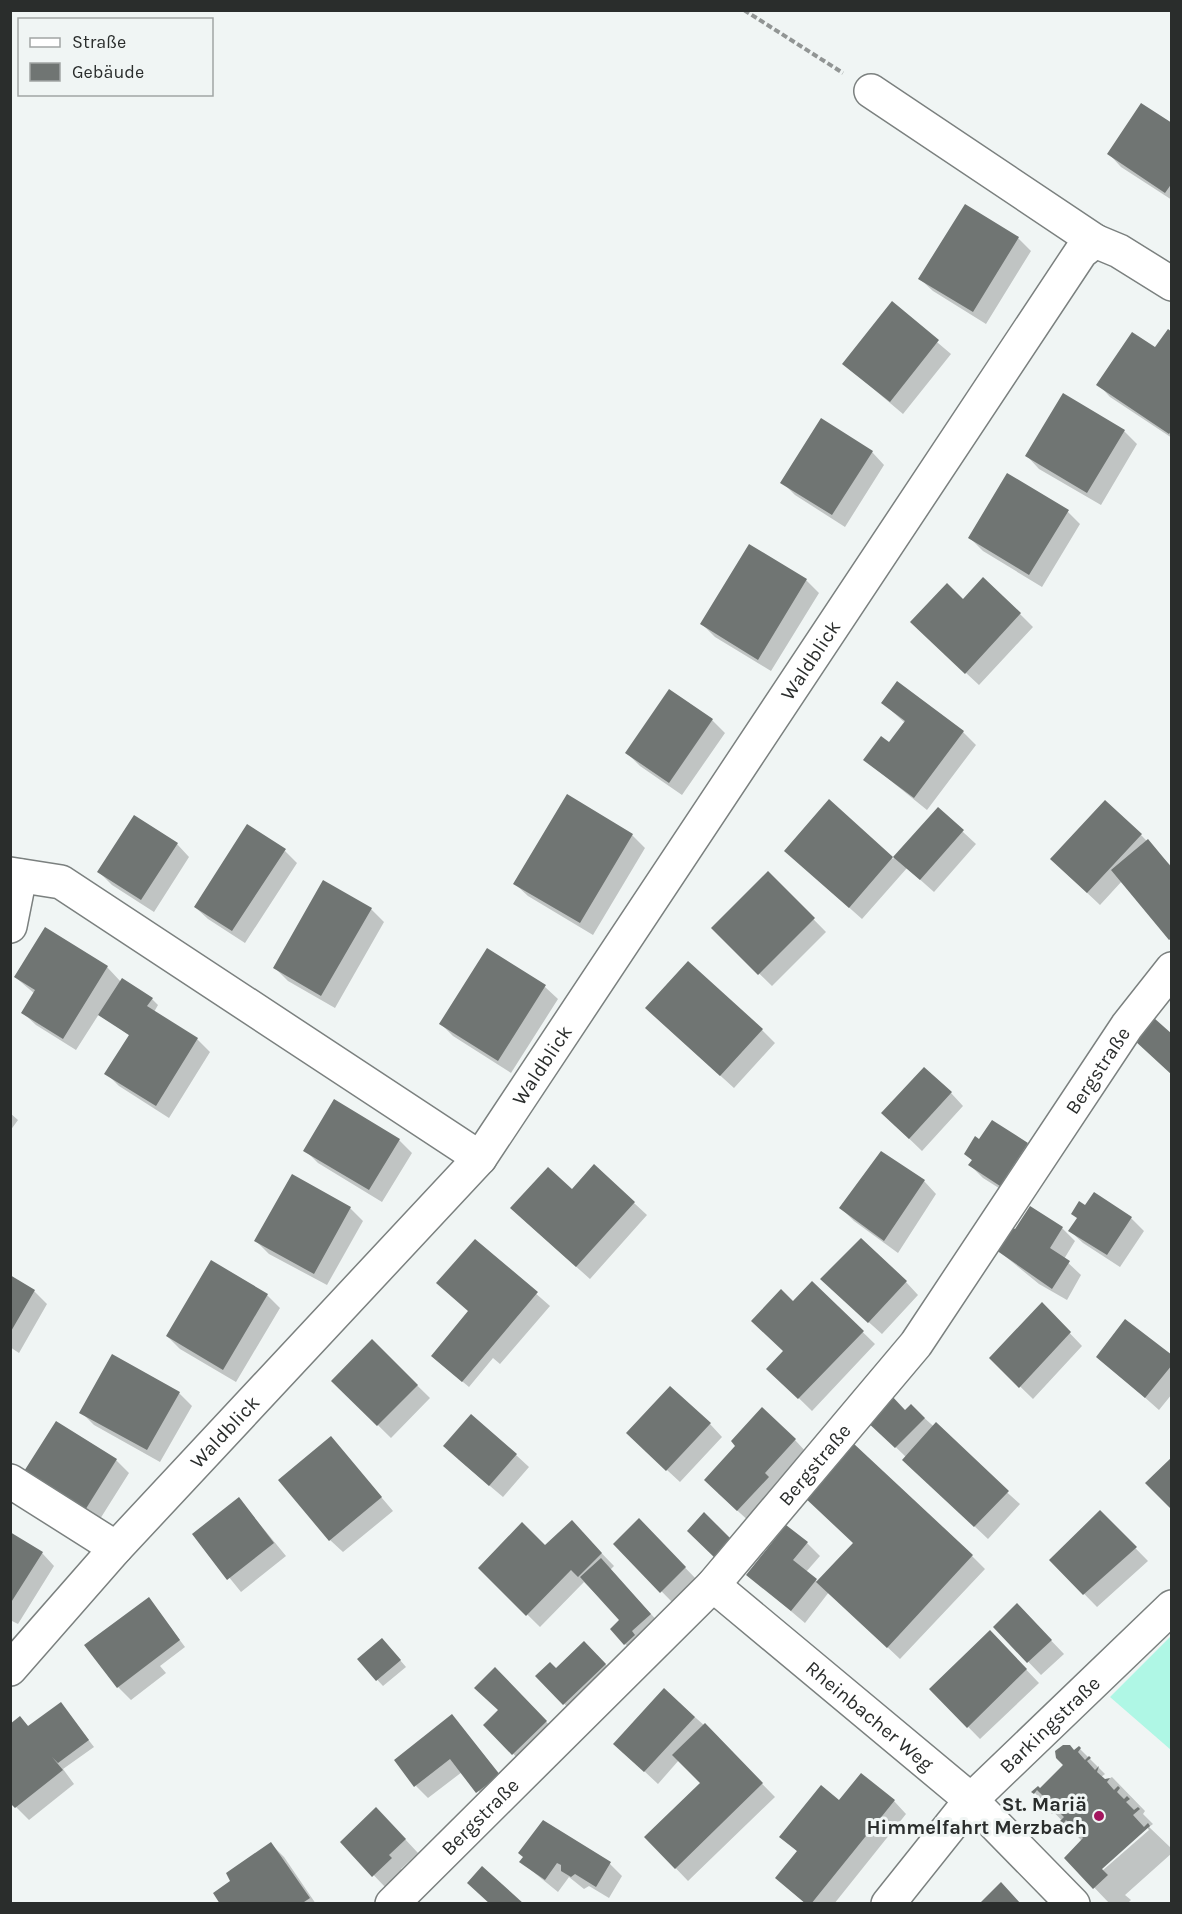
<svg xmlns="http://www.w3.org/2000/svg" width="1182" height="1914" font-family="Karla,sans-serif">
	<rect width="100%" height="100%" fill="#f0f5f4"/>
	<!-- green -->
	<path fill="#aff7e5" d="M1171,1636V1750L1110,1697Z"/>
	<!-- shadow -->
	<path fill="#0003" fill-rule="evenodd" d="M1172,125V200L1121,167L1109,154Z
		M965,206L1018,238L1031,251L986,324L933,291L920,279Z
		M892,304L951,354L903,414L844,364Z
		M1172,334V438L1110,397L1098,384L1156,350Z
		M1124,431L1137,444L1101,505L1039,469L1027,456Z
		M872,452L884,465L845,527L795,495L782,482Z
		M1068,512L1080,524L1042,587L983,551L970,538Z
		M750,546L806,580L819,593L771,671L715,637L702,624Z
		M963,601L1020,614L1033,627L979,685L925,635Z
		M883,703L963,732L976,745L927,810L865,760L889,744L905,723Z
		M712,720L725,733L682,795L640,766L627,753Z
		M830,802L893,859L938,809L976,844L934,892L907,868L862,919L799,863Z
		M632,835L645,848L593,935L528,896L515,884Z
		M1141,835L1172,867V940L1122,881L1100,905L1065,872Z
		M177,844L189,857L154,912L112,885L99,872Z
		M285,851L297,863L245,943L208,919L195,907Z
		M768,873L826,932L772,986L713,928Z
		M371,909L384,922L335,1008L288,981L275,968Z
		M107,967L121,982L152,999L158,1005L154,1012L197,1039L210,1052L169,1118L119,1086L106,1073L130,1036L99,1014L76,1050L36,1025L23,1013L35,994L15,977Z
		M545,987L558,999L511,1073L453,1036L440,1023Z
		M660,1021L762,1030L775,1043L734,1088Z
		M951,1093L963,1106L922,1151L896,1126Z
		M335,1101L399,1140L412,1153L382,1202L318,1163L305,1150Z
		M10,1113L18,1120L10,1131Z
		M980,1141L1027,1144L1040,1157L1013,1197L983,1178L970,1165L973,1161L966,1154Z
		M924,1181L936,1194L898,1253L854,1221L841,1208Z
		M572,1191L634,1203L647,1215L590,1279L525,1221Z
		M1085,1207L1131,1218L1144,1231L1120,1267L1083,1243L1070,1231Z
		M350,1208L363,1221L327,1285L269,1254L256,1241Z
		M1062,1228L1075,1241L1064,1259L1081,1275L1067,1300L1039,1284L995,1248L1016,1231Z
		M476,1241L550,1306L500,1364L493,1358L469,1387L439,1362L469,1312Z
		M10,1277L34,1291L47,1304L19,1353L10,1347Z
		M906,1282L918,1295L882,1334L835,1292Z
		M812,1283L875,1344L812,1411L768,1368L784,1351L793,1303Z
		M267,1295L280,1308L236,1382L180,1349L167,1336Z
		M1042,1304L1082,1346L1033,1399L991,1358Z
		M372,1341L430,1398L391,1438L333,1381Z
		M1098,1356L1172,1357V1394L1159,1410Z
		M179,1393L192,1406L160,1462L94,1425L81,1412Z
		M911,1406L1020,1504L988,1539L917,1472L906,1457L880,1432Z
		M710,1424L722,1437L680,1482L641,1446Z
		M331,1438L393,1511L343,1552L330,1540Z
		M795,1440L807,1453L751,1523L718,1493L737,1446Z
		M516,1455L529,1467L503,1497L458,1459Z
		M116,1460L129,1473L95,1527L35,1489Z
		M239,1499L286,1556L241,1592L194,1534Z
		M1100,1512L1148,1561L1097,1607L1051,1560Z
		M639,1520L698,1581L674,1604L615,1544Z
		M10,1534L42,1553L54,1566L18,1624L10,1620Z
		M584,1535L614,1566L610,1570L663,1627L638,1656L625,1644L622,1621L584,1582L540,1627L480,1568Z
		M807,1543L820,1556L806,1572L818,1582L855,1544L972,1556L985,1569L900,1659L829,1592L805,1623L748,1575Z
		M149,1599L185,1647L160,1666L166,1673L131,1700L118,1687Z
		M1017,1605L1064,1654L1041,1675L995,1627Z
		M990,1632L1039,1683L980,1739L931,1689Z
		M388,1646L406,1667L383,1686L359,1660Z
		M597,1655L618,1678L577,1717L537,1676Z
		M495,1669L559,1735L526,1767L485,1725L500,1711Z
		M664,1690L705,1726L775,1797L688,1881L646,1837L702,1783L679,1760L658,1784L628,1756Z
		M61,1704L94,1747L63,1769L74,1784L29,1820L10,1801L20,1718L29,1727Z
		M452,1716L511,1788L490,1804L462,1772L428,1798L416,1786Z
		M1079,1748L1105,1774L1101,1777L1105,1781L1112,1777L1145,1811L1143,1814L1153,1824L1149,1827L1172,1849V1853L1125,1895L1131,1900L1127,1904H1110L1066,1858L1082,1841L1033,1791L1038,1787L1040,1790ZM1147,1827L1149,1830L1102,1871L1100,1869Z
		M894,1801L906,1814L834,1904H806L777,1878L798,1852L781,1836L840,1802Z
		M389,1822L418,1853L401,1869L404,1872L386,1888L342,1842Z
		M271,1844L284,1857L316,1904H222L233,1881Z
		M521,1862L610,1864L622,1876L609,1898L589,1886L584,1889L569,1877L558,1892Z"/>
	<!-- building -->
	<path fill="#707573" d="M1141,103L1172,123V183L1165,193L1107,154Z
		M965,204L1019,237L973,312L918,279Z
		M892,301L939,340L890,402L842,364Z
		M1168,329L1172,332V430L1169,434L1096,385L1132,332L1155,347Z
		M1063,393L1125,430L1087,493L1025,456Z
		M821,418L873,451L832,515L780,483Z
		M1007,473L1069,510L1029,575L968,538Z
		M749,544L807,579L758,660L700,624Z
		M983,577L1021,613L965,674L910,622L947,583L963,599Z
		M897,681L964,731L914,798L863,760L881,736L889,742L905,721L881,703Z
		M669,689L713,719L669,783L625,753Z
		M567,794L633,834L580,923L513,884Z
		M829,799L893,857L938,807L964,830L920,880L893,857L849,908L784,851Z
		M1105,800L1142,834L1087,893L1050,859Z
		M134,815L178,843L141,900L97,872Z
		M247,824L286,849L232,931L194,907Z
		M1148,839L1172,868V938L1169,940L1111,870Z
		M768,871L815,918L758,975L711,928Z
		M323,880L372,908L321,996L273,968Z
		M45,927L108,966L63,1039L21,1013L35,990L14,977Z
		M487,948L546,985L498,1061L439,1024Z
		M688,961L763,1029L720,1076L645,1008Z
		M122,978L153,998L147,1006L198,1038L156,1106L104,1074L129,1035L98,1015Z
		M1154,1018L1172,1034V1075L1134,1040Z
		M924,1067L952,1092L909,1139L881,1113Z
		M334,1099L400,1139L369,1190L303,1151Z
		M992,1120L1028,1143L1000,1186L968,1165L972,1160L964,1154L975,1136L979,1139Z
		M881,1151L925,1180L884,1241L839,1208Z
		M594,1164L635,1202L576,1267L510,1208L548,1167L572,1189Z
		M292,1174L351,1207L314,1274L254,1241Z
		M1094,1192L1132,1217L1107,1255L1068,1231L1077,1218L1071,1214L1079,1201L1085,1205Z
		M1030,1206L1063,1227L1050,1248L1070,1261L1052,1289L993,1248L1006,1224L1015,1229Z
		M861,1238L907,1281L868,1323L820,1279Z
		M475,1239L538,1292L462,1382L431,1356L468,1311L436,1283Z
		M211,1260L268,1294L223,1370L166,1336Z
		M10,1275L35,1290L10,1333Z
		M812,1281L864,1331L798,1399L766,1369L783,1351L751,1321L781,1289L793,1301Z
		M1042,1302L1071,1332L1019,1388L989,1358Z
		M1125,1319L1172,1355V1365L1145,1398L1096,1357Z
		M372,1339L418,1385L377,1426L331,1381Z
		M112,1354L180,1392L147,1450L79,1413Z
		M670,1386L711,1423L666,1471L626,1433Z
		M890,1394L905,1410L911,1404L925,1418L895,1448L865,1420Z
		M762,1407L796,1439L765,1473L769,1477L737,1511L704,1480L735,1446L731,1441Z
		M471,1414L517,1454L489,1486L443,1446Z
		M56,1421L117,1459L82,1515L21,1476Z
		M936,1422L1009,1491L974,1527L902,1460Z
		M331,1436L382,1497L329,1541L278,1480Z
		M853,1443L973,1555L887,1648L816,1582L853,1543L803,1496Z
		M1172,1457V1510L1145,1483Z
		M239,1497L274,1543L227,1580L192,1534Z
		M1100,1510L1137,1547L1083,1595L1049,1560Z
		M704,1512L734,1542L716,1559L687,1531Z
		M639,1518L686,1567L660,1593L613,1544Z
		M572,1520L602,1553L578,1577L571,1570L526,1616L478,1568L522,1522L545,1545Z
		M786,1525L808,1542L793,1560L817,1579L791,1611L746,1575Z
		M10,1532L43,1552L10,1604Z
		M601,1558L651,1614L632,1631L635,1635L624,1645L610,1629L619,1620L580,1577Z
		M149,1597L180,1640L117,1688L84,1645Z
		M1017,1603L1052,1640L1027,1663L993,1627Z
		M990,1630L1027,1669L967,1728L929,1689Z
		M382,1638L401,1660L376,1681L357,1659Z
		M584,1641L606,1664L563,1705L535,1676L550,1662L556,1668Z
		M495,1667L547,1721L512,1755L483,1725L498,1710L474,1688Z
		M664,1688L695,1717L644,1772L613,1744Z
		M61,1702L89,1740L58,1763L52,1757L63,1770L15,1808L10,1803V1724L20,1716L28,1726Z
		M452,1714L500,1775L476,1793L450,1759L414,1787L394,1760Z
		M705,1723L763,1783L675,1869L644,1837L700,1783L672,1755Z
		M1063,1745H1070L1074,1750L1079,1746L1081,1748L1078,1752L1085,1760L1089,1756L1091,1758L1087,1761L1095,1770L1099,1766L1097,1772L1105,1779L1110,1778L1107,1782L1114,1790L1118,1786L1120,1788L1117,1792L1124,1799L1127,1796L1130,1799L1126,1802L1134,1810L1138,1807L1140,1809L1133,1815L1144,1827L1148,1823L1150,1826L1102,1869L1108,1875L1093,1889L1064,1858L1083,1838L1076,1830L1072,1834L1070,1831L1074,1828L1066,1820L1063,1824L1060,1821L1064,1817L1057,1810L1052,1814L1050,1811L1054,1807L1047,1800L1043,1804L1041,1801L1045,1798L1037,1790L1034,1794L1031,1792L1038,1786L1040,1788L1063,1765L1056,1758L1055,1751Z
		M861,1773L895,1800L811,1904H806L775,1878L797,1851L779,1837L821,1785L839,1800Z
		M376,1807L406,1839L389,1855L392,1858L372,1877L340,1842Z
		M543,1820L611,1862L596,1887L575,1874L571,1877L561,1871V1865L557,1863L545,1880L519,1862L523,1857L518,1853Z
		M271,1842L310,1898L301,1904H220L213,1893L230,1881L226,1873Z
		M482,1866L524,1904H490L467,1883Z
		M1001,1882L1021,1904H979Z"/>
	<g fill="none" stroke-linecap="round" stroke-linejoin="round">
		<!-- street casing -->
		<g stroke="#7b807f" stroke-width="36">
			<g id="street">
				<path d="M871,91L1095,241"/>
				<path d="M10,874L61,882L480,1158"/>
				<path d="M10,926L20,876"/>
				<path d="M10,1481L116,1548"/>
				<path id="s1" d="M713,1585L971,1800L1073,1904"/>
				<path id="s2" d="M10,1669L116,1548L480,1158L1081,252L1095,241L1119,251L1172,284"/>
				<path id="s3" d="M392,1904L713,1585L916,1344L1127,1026L1172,969"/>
				<path id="s4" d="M888,1904L971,1800L1172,1607"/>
			</g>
		</g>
		<!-- path -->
		<path stroke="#919594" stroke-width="4" stroke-dasharray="6 3" stroke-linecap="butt" d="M744,10L843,73"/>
		<!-- street -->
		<use href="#street" stroke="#fff" stroke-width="33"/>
	</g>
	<!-- markers -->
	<circle fill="#a3165e" stroke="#f0f5f4" stroke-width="2" cx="1099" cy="1816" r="6"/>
	<g text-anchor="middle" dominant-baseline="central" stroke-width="6" stroke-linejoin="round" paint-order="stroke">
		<!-- street labels -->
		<g font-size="20" fill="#2a2d2c" stroke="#f0f5f4">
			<text stroke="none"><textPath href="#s2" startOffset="1292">Waldblick</textPath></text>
			<text stroke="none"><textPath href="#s2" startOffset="806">Waldblick</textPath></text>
			<text stroke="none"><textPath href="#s3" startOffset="1096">Bergstraße</textPath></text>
			<text stroke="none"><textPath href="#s2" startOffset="320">Waldblick</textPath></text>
			<text stroke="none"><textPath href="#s3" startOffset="610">Bergstraße</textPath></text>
			<text stroke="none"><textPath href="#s1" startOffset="204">Rheinbacher Weg</textPath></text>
			<text stroke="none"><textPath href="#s4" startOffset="242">Barkingstraße</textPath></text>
			<text stroke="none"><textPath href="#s3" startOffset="124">Bergstraße</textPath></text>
		</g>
		<!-- poi labels -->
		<g font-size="20" font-weight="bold" fill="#2a2d2c" stroke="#f0f5f4" text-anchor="end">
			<text x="1087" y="1804">St. Mariä<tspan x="1087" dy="23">Himmelfahrt Merzbach</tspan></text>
		</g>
	</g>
	<!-- border -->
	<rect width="1182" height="1914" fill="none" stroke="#2a2d2c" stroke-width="24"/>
	<!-- legend -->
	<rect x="18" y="18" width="195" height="78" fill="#f0f5f4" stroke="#a1a5a4" stroke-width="1.5"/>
	<rect x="30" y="38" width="30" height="9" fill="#ffffff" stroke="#a1a5a4" stroke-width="1.5"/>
	<text x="72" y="48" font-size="18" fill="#2a2d2c">Straße</text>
	<rect x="30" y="63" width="30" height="18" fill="#707573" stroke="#a1a5a4" stroke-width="1.5"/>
	<text x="72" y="78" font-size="18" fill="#2a2d2c">Gebäude</text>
</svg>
